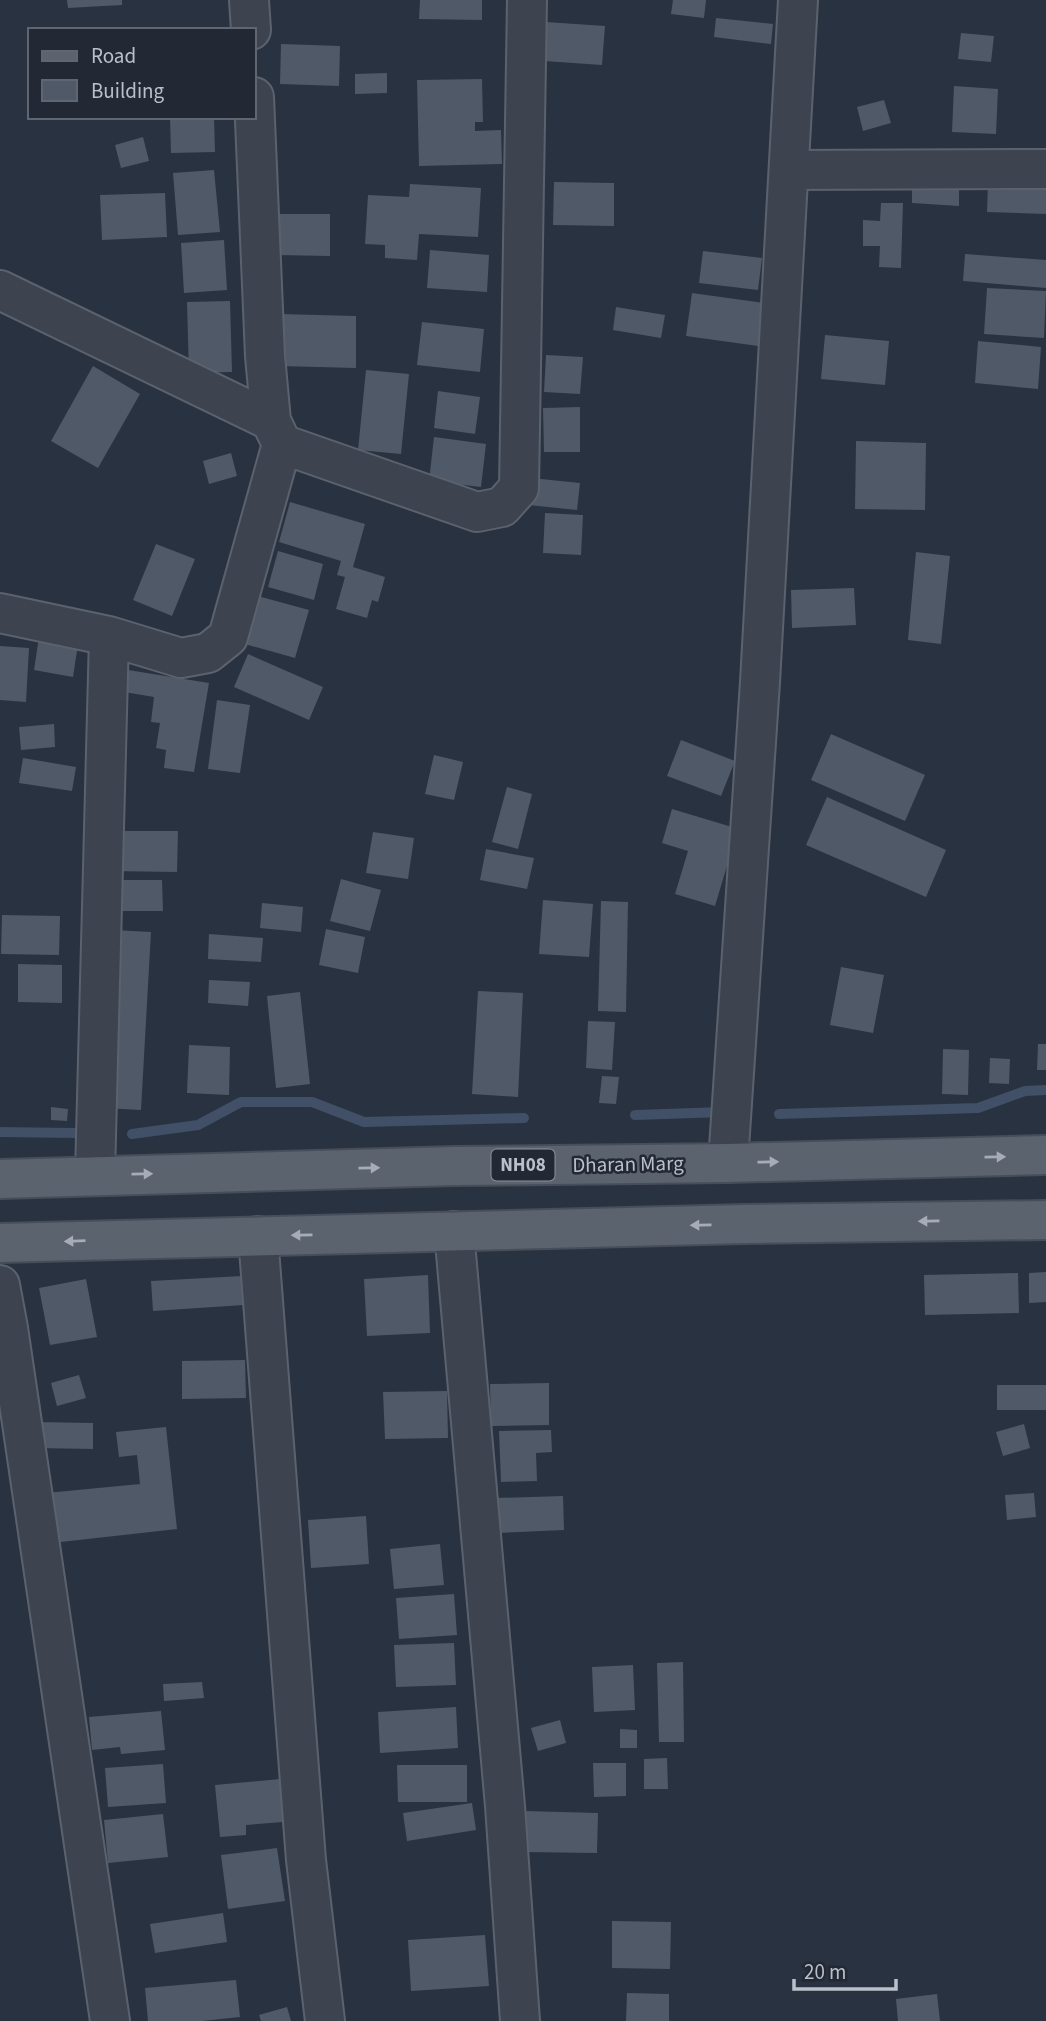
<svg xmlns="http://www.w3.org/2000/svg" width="1046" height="2021" font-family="'Source Sans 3',sans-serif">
	<rect width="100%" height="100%" fill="#293240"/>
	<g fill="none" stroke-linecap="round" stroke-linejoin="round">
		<!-- stream -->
		<path stroke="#414f67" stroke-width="10" d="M779,1114L978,1108L1025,1091L1046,1090
			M635,1115L724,1112
			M0,1132L76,1133
			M132,1134L198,1125L241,1102H312L364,1122L524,1118"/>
	</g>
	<!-- building -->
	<path fill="#505968" d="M67,0H122V5L68,8Z
		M420,0H482V20L419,19Z
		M673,0H706L704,18L671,14Z
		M716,18L773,24L771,44L714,37Z
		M546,22L605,26L602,65L544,61Z
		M961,33L994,36L991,62L958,59Z
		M281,44L340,46L339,86L280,84Z
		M387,73V93L355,94V74Z
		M482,79L483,122H475V131L501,130L502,164L419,166L417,80Z
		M954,86L998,89L996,134L952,132Z
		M884,100L891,123L863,131L857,107Z
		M170,117H214L215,152L171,153Z
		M143,137L149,161L121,168L115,145Z
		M214,170L220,232L178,235L173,173Z
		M554,182L614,183V226L553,225Z
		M988,183L1046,185V214L987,212Z
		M410,184L481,188L478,237L419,234L417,260L385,258V245L365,244L368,195L409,197Z
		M912,188L959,190V206L912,203Z
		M165,193L167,237L102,240L100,195Z
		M881,203H903L901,268L879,267L880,246H863V220L880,221Z
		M275,214H330V256L275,255Z
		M224,240L227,290L184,293L181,243Z
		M430,250L489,255L487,292L427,288Z
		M703,251L762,258L758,290L699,283Z
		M965,254L1046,260V288L963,281Z
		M987,288L1046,291L1044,338L984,334Z
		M692,293L764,303L758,346L686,336Z
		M230,301L232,372L189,373L187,302Z
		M616,307L665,315L661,338L613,330Z
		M280,314L356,316V368L279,366Z
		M422,322L484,329L480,372L417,365Z
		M825,335L889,341L885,385L821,379Z
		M978,341L1041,347L1038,389L975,383Z
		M546,355L583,357L580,394L544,392Z
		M93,366L140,394L98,468L51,441Z
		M366,370L409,374L401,454L358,450Z
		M438,391L480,397L475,434L434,428Z
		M580,407V452H544L543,408Z
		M434,437L486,444L481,487L429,481Z
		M856,441L926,443L925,510L855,509Z
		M231,453L237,476L209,484L203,461Z
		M531,478L580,483L577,510L528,505Z
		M290,502L365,524L353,567L385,577L378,602L372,600L367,618L336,609L345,577L337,575L341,561L279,542Z
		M545,513L583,515L581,555L543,553Z
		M156,544L195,559L172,616L133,600Z
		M278,551L323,564L314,600L268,587Z
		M916,552L950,556L941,644L908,640Z
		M854,588L856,625L792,628L791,590Z
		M254,595L309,610L295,658L241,643Z
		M39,637L78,644L73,677L34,670Z
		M0,646L29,648L26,702L0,700Z
		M248,654L323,687L309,720L234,687Z
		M122,669L209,683L194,772L164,768L166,750L156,748L160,723L151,722L154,697L118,691Z
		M217,700L250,705L240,773L208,769Z
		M54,724L55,747L21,750L19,727Z
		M831,734L925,775L905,821L811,780Z
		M681,740L735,761L721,796L667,776Z
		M434,755L463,762L454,800L425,794Z
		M23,758L76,767L72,791L19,783Z
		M507,787L532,794L518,849L492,842Z
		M827,797L946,850L926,897L806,845Z
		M672,809L732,827L729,837L735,839L715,906L675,894L688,851L662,843Z
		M109,831H178L177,872L108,871Z
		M373,832L414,838L408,879L366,873Z
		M486,849L534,858L527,889L480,880Z
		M341,879L381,890L370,931L330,921Z
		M109,880H162L163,911H109Z
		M543,900L593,904L589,957L539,954Z
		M601,901L628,902L626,1012L598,1011Z
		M262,903L303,907L301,932L260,928Z
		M2,915L60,916L59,955L1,954Z
		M326,929L365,937L358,973L319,965Z
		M113,930L151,932L141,1110L104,1108Z
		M209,934L263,938L261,962L208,959Z
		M18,964L62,965V1003L18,1002Z
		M841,967L884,975L873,1033L830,1025Z
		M209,980L250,982L248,1006L208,1003Z
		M478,991L523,993L518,1097L472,1094Z
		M300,992L310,1084L276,1088L267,996Z
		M588,1021L615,1022L612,1070L586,1068Z
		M1038,1044H1046V1070H1037Z
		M189,1045L230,1047L229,1095L187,1093Z
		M943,1049L969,1050L968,1095L942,1094Z
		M990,1058L1010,1059L1009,1084L989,1083Z
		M602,1076L619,1077L616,1104L599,1103Z
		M51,1107L68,1109L67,1121L51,1120Z
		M1046,1272V1302L1029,1303V1273Z
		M1018,1273L1019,1313L925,1315L924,1275Z
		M428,1275L430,1333L367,1336L364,1279Z
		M242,1276L244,1305L153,1311L151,1281Z
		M86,1279L97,1337L50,1345L39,1288Z
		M245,1360L246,1398L182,1399V1361Z
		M79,1375L86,1398L57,1406L51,1383Z
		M549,1383V1425L491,1426L490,1384Z
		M997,1385H1046V1410H997Z
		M447,1391L448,1438L385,1439L383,1392Z
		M37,1422L93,1423V1449L36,1448Z
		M1024,1424L1030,1448L1003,1456L996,1432Z
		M166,1427L177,1529L52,1543L46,1493L140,1484L137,1455L119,1457L116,1432Z
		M551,1430L552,1452L536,1453L537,1481L501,1482L499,1431Z
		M1034,1493L1036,1517L1007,1520L1005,1495Z
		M563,1496L564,1530L498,1533L497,1498Z
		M366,1516L369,1564L311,1568L308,1520Z
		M440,1544L444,1585L394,1589L390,1549Z
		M454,1594L457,1635L399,1639L396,1598Z
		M454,1643L456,1685L396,1687L394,1645Z
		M683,1662L684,1742H659L657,1663Z
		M633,1665L635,1710L594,1712L592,1667Z
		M202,1682L204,1698L164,1701L163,1684Z
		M456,1707L458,1748L380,1753L378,1712Z
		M161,1711L165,1750L121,1754L120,1747L92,1750L89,1717Z
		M560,1720L566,1743L538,1751L531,1728Z
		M620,1729L637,1730V1748H620Z
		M667,1758L668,1789H644V1759Z
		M593,1763H626V1796L594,1797Z
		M163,1764L166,1803L108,1807L105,1768Z
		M397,1765H467V1802H398Z
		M280,1779L283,1822L246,1825V1835L220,1837L215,1785Z
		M472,1803L476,1830L407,1841L403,1813Z
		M524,1811L598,1813L597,1853L523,1852Z
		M163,1814L168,1857L108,1863L104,1820Z
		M277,1848L285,1901L228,1909L221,1855Z
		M223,1913L227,1942L155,1953L150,1924Z
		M612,1921L671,1922L670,1969L612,1968Z
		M485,1935L489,1986L411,1991L408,1940Z
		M236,1980L240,2017L202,2021H148L145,1988Z
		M627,1993L669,1994V2021H626Z
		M937,1994L940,2021H898L896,1999Z
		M287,2007L291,2021H261L259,2015Z"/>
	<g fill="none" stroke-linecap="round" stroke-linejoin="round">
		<!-- minor casing -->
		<g stroke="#5b626d" stroke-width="42">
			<path id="minor" d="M249,0L251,30
				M789,170L1046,169
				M0,290L271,421
				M282,444L477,512L502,507L519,488L527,0
				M0,613L109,636L181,658L208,653L228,637L282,444L271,421L265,356L254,97
				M728,1163L760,682L798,0
				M95,1175L109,636
				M454,1231L505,1806L520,2021
				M258,1236L306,1860L325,2021
				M0,1285L8,1328L110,2021"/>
		</g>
		<!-- major casing -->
		<g stroke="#474d59" stroke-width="42">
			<path id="major" d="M0,1179L455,1166L728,1163L1046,1155
				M0,1243L745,1224L1046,1220"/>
		</g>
		<!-- minor -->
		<use href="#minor" stroke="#3d4450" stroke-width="38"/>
		<!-- major -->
		<use href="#major" stroke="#5b636f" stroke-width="38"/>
	</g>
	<!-- one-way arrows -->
	<defs><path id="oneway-solid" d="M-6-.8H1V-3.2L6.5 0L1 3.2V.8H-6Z" transform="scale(1.75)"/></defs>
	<g fill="#a7adb8">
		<use href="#oneway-solid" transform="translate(995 1157) rotate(-1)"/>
		<use href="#oneway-solid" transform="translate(768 1162) rotate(-1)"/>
		<use href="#oneway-solid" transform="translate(369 1168) rotate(-1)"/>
		<use href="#oneway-solid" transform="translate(142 1174) rotate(-1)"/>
		<use href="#oneway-solid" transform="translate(929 1221) rotate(179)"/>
		<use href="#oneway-solid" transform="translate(701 1225) rotate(179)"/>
		<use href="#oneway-solid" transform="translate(302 1235) rotate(179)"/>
		<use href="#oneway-solid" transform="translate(75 1241) rotate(178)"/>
	</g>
	<g text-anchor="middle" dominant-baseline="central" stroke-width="5" stroke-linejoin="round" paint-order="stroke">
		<!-- shield labels -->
		<rect fill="#222935" stroke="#8c939d" stroke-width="2" x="491.5" y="1149.5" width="63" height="31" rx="5"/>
		<g font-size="19" font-weight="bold" fill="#bac0ca">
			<text x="523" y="1165">NH08</text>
		</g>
		<!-- street labels -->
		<g font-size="21" fill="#bac0ca" stroke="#222935">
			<text transform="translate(628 1164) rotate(-1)">Dharan Marg</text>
		</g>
	</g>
	<!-- legend -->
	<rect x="28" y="28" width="228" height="91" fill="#222935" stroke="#5f6571" stroke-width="2"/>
	<rect x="42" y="51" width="35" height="10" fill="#5b636f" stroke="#5f6571" stroke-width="2"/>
	<text x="91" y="63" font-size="21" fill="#bac0ca">Road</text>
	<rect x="42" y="80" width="35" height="21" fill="#505968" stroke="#5f6571" stroke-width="2"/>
	<text x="91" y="98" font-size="21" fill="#bac0ca">Building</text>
	<!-- scale -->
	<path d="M794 1979v10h102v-10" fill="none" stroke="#bac0ca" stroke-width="3.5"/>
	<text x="804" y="1979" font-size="21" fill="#bac0ca" stroke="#222935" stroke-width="5" paint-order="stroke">20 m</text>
</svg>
